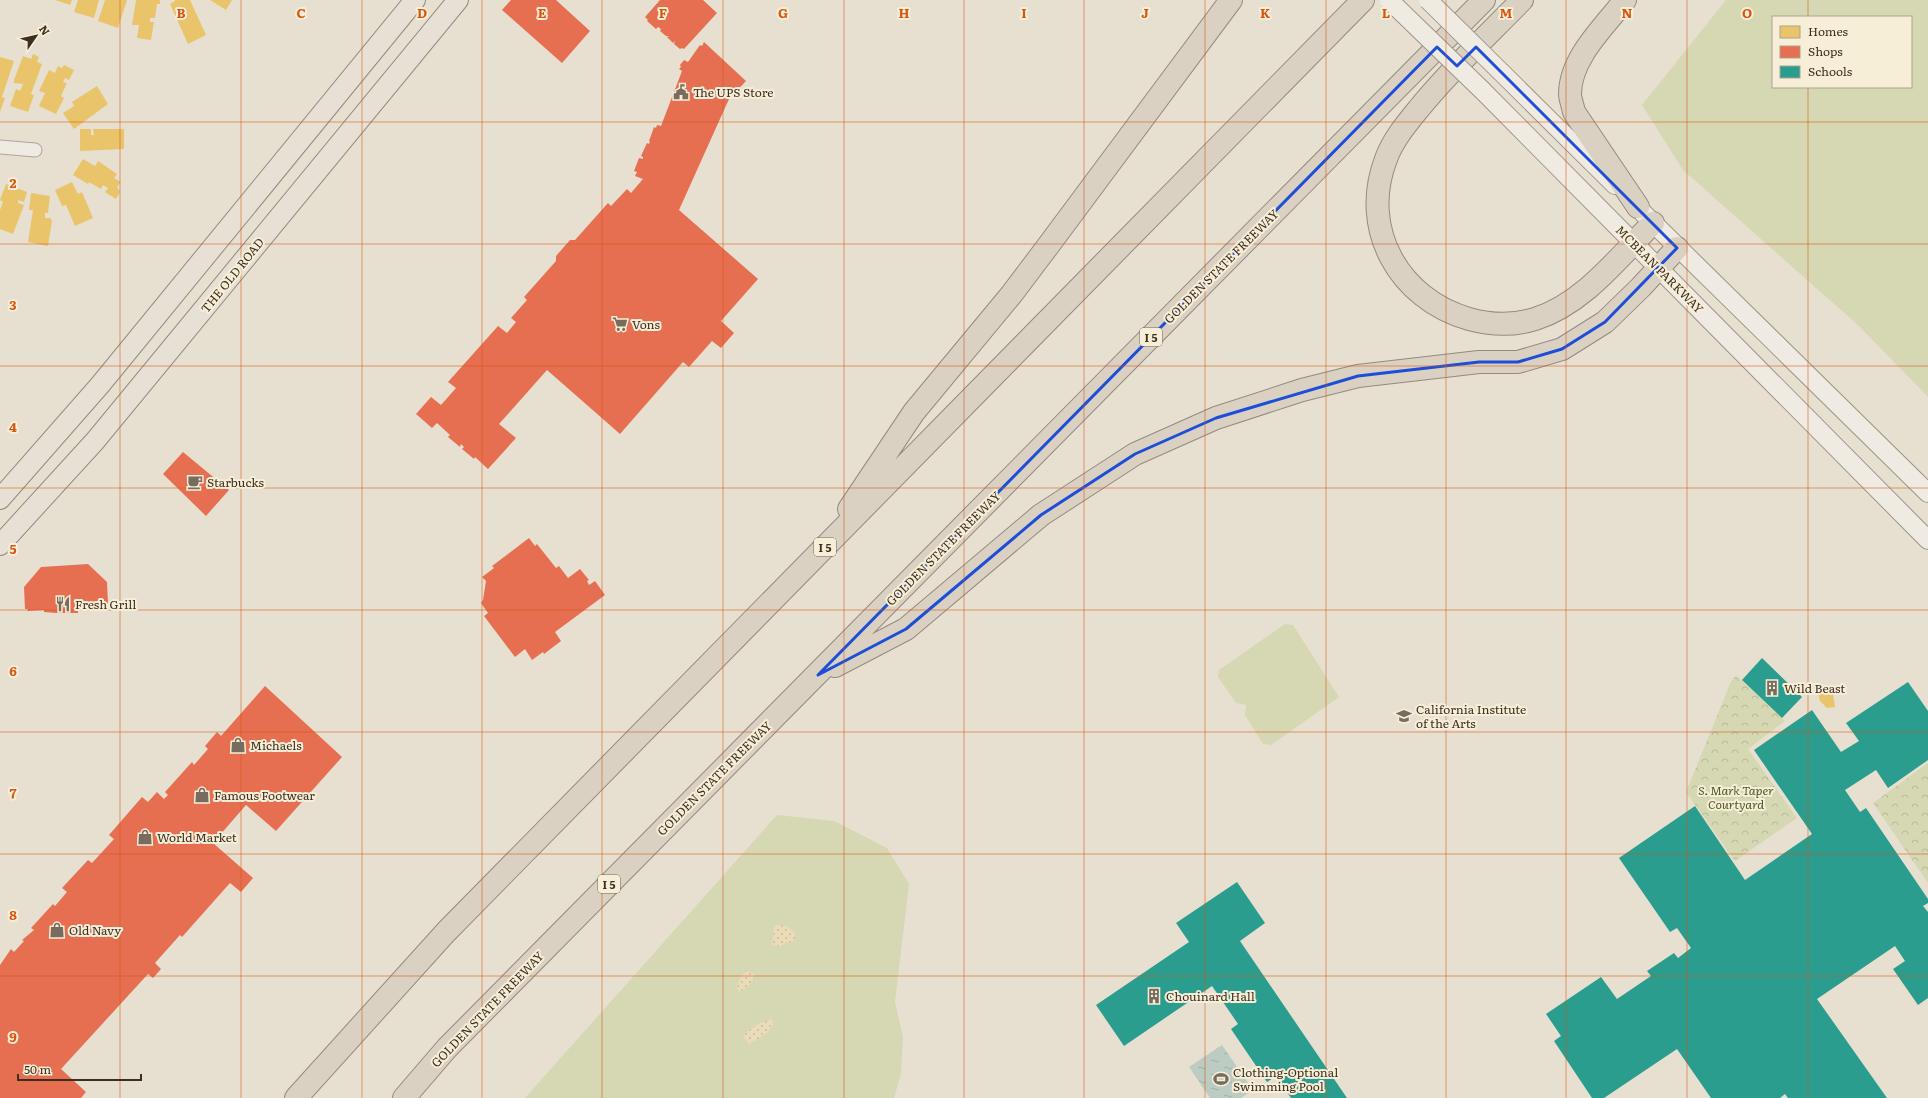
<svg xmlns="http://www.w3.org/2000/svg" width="1928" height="1098" font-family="Literata,serif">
	<defs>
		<pattern id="forest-crowns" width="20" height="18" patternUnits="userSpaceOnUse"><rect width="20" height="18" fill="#d6d7b3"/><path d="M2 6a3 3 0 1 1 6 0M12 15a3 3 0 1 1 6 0" fill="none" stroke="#b9b99a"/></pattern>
		<pattern id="sand-dots" width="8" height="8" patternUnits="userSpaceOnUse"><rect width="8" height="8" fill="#eadcb9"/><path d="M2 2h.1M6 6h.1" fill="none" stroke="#cabd9f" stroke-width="1.8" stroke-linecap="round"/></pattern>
		<pattern id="water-ripples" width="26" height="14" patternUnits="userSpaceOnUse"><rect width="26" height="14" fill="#bcccc2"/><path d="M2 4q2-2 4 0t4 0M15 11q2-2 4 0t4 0" fill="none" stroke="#a2b0a6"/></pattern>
	</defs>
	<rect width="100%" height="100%" fill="#e7e0d1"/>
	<!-- grass -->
	<path fill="#d6d7b3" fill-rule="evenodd" d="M1726,0H1928V397L1859,326L1683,170L1642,105ZM1773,17H1911V87H1773Z
		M1285,624L1293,625L1339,697L1271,745L1263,744L1245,715L1246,705L1236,703L1218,677L1219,670Z
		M777,815L834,821L887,848L909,884L895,1002L903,1037L901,1074L894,1098H525Z"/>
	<!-- forest -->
	<path fill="url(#forest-crowns)" d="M1736,675L1785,721L1748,749L1797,818L1735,861L1686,792L1730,684Z
		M1928,763V883L1873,803Z"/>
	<!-- sand -->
	<path fill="url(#sand-dots)" d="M778,925L787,926L795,933V939L792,943L786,942L780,947L772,945L774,927Z
		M748,971L755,974C753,984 747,988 739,992L736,986L742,975Z
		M772,1019L773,1026L766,1034L749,1044L745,1040L744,1034L758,1024Z"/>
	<!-- water -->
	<path fill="url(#water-ripples)" d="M1222,1045L1253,1090L1241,1098H1210L1189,1067Z"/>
	<!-- homes -->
	<path fill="#e9c46a" d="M55,0H72L70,5Z
		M78,0H99L94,18L74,12Z
		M105,0H127L118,28L98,21Z
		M136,0H160V4H157L155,18H150V22H154L151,40L137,38L139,25H132Z
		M175,0H190L206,35L188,44L170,4L175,1Z
		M210,0H232L226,10Z
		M33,54L39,57L37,62L42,64L31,94L34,95L28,112L10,106L16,89L20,91L23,84L14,83V80L23,56L31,59Z
		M0,57L14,61L2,97L5,98L0,112Z
		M64,65L74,70L69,80L65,78L63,82L67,83L61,96L64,98L56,114L39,106L45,93L39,91L49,70L55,73L58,66L62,68Z
		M97,86L108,104L74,129L63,113L74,106L72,102Z
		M80,129H91V135H94L93,129H124V149L80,151Z
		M83,159L95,166L98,161L117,174L114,178L121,182L117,187L120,192L116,199L105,192L108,188L103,185L101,189L89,182L88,184L73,175Z
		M72,182L78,194L82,192L93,218L75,226L66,205L62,206L55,190Z
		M6,184L27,192L24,202L18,200V203L24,205L13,234L0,229V210L3,202L0,200Z
		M31,193L50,196L48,213H45V218H50L52,221L48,246L28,242L33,210H29Z
		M1829,686L1832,687L1835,707L1827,708L1820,701L1818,693L1822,688Z"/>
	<!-- shops -->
	<path fill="#e76f51" d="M511,0H556L590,31L562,63L502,10Z
		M660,0H703L717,13L684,49L682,48L680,49L674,44L675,41L673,43L667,37L669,36H666L660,31L661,29L658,27L656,29L647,21L648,20L645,17Z
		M704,42L746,81L729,99L679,210L758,279L721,321L734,333L721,348L712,341L689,367L683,362L620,434L547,370L499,424L516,438L488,469L475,457L474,459L462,449L464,447L461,444L460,447L448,437L450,435L437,423L432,428L416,414L431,397L441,405L456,388L448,382L498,326L507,333L516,322L511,318L527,300L524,297L556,261V256L570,240H575L608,203L611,206L627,189L631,193L643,179L635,176L637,172L634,171L639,158L643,159V157L641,156L647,143L649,144L650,141H649L654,127L656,128L657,125L661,126L682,71L679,69L681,67L680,65L684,60L688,62L700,45L702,46Z
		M183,452L229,490L206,516L163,474Z
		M529,538L535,546L537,544L556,568L559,566L568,578L580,569L589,580L587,581L589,585L595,581L605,595L555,632L561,641L544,654L543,652L532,660L525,649L515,657L484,616L488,613L481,603L483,600L486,581L482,577L494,568L492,566Z
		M88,564L107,582L108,604H106L105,606L90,607V609H78V613H56L44,612V610L27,611L28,609H25L24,587L41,567Z
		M265,686L342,757L276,831L246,805L213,843L253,878L241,892L230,883L182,937L180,935L155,963L161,969L153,978L148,974L61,1069L86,1092L81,1098H0V965L11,949L14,952L24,941L22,940L34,930L31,928L53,904L55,906L67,892L62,888L88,860L92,863L114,839L109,835L142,797L148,802L157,792L164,799L168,795L165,792L192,762L194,765L208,749L205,746L217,732L221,736Z"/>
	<!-- schools -->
	<path fill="#2a9d8f" d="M1762,658L1802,697L1782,718L1742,680Z
		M1908,682L1928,711V760L1888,788L1876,770L1845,790L1860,812L1866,808L1928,899V903L1923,906L1928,912V998L1918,1005L1893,969L1905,961L1895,946L1817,999L1887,1098H1788L1785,1094L1780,1098H1711L1677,1049L1604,1098H1592L1554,1041L1561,1036L1546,1014L1601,977L1617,999L1651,976L1647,971L1674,953L1678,958L1691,948L1677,928L1670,932L1619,858L1695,806L1745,880L1812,834L1754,750L1812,710L1841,752L1859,741L1846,723Z
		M1237,882L1265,923L1240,941L1347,1098H1291L1276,1076L1267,1082L1231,1029L1238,1024L1212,986L1124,1046L1096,1005L1189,942L1176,923Z"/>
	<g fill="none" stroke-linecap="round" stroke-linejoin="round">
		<!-- minor casing -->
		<g stroke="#ada599" stroke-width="15">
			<path id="minor" d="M0,147L35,150"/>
		</g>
		<!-- secondary casing -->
		<g stroke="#9c958a" stroke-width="20">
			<path id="secondary" d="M1501,72L1615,185
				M1483,91L1928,540
				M1643,213L1928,493"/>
		</g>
		<!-- primary casing -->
		<g stroke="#928b80" stroke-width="22">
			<path id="primary" d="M0,499L100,385L415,0
				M0,545L95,441L458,0"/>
		</g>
		<!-- motorway casing -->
		<g stroke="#928b80" stroke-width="24">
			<path id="motorway" d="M1522,0C1488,35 1452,68 1421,106C1408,122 1393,139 1386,159C1359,229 1399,299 1469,319C1491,325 1513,326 1535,319C1583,304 1618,258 1653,223
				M1625,0C1604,27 1570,58 1570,94C1570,99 1573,106 1574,112L1638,207
				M849,509L914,412L1011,295L1048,246L1231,0
				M835,666L906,629L1041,515L1135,454L1216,418L1302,390L1358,376L1479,362H1518L1562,349L1605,322L1641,287L1677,248
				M296,1098L446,932L1363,0
				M404,1098L447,1048L636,857L1484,0"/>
		</g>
		<!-- minor -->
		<use href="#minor" stroke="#efebe3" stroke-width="13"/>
		<!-- secondary -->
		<use href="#secondary" stroke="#efebe3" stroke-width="18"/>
		<!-- primary -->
		<use href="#primary" stroke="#e6e1d4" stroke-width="20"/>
		<!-- motorway -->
		<use href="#motorway" stroke="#dad1c2" stroke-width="22"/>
		<!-- secondary-bridge casing -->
		<g stroke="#9c958a" stroke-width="20" stroke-linecap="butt">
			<path id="secondary-bridge" d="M1389,0L1483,91
				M1428,0L1501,72"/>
		</g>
		<!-- secondary-bridge -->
		<use href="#secondary-bridge" stroke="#efebe3" stroke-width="18"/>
	</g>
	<!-- marked area -->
	<path fill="none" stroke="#1d4ed8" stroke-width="3" stroke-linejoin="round" d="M1437,47L1457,66L1476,47L1677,248L1605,322L1562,349L1518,362H1479L1358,376L1216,418L1135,454L1041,515L906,629L818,675Z"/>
	<!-- grid -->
	<path fill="none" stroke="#d7550e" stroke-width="1" stroke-opacity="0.55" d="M120,0V1098M241,0V1098M362,0V1098M482,0V1098M602,0V1098M723,0V1098M844,0V1098M964,0V1098M1084,0V1098M1205,0V1098M1326,0V1098M1446,0V1098M1566,0V1098M1687,0V1098M1808,0V17M1808,87V1098M0,122H1928M0,244H1928M0,366H1928M0,488H1928M0,610H1928M0,732H1928M0,854H1928M0,976H1928"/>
	<!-- icons -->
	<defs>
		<g id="civic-bare" transform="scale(1.2)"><path d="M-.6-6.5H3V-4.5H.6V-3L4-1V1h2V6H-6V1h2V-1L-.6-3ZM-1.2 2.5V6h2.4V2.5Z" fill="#786c5e" stroke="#f7eed8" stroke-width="2.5" paint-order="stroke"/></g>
		<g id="supermarket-bare" transform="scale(1.2)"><path d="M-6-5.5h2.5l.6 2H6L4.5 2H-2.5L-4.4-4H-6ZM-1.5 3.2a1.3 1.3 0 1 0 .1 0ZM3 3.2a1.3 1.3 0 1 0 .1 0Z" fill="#786c5e" stroke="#f7eed8" stroke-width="2.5" paint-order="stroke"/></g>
		<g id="cafe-bare" transform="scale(1.2)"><path d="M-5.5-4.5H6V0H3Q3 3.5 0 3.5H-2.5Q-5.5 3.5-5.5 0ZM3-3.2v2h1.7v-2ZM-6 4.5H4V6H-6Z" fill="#786c5e" stroke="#f7eed8" stroke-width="2.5" paint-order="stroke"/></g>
		<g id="restaurant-bare" transform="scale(1.2)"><path d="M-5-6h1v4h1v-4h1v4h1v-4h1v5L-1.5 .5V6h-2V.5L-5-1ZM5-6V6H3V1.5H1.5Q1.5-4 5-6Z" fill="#786c5e" stroke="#f7eed8" stroke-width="2.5" paint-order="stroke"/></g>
		<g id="building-bare" transform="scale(1.2)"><path d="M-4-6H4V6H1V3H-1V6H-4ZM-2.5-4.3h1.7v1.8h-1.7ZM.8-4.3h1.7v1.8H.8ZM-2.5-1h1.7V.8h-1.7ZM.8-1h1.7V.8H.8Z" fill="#786c5e" stroke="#f7eed8" stroke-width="2.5" paint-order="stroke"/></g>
		<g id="university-bare" transform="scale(1.2)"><path d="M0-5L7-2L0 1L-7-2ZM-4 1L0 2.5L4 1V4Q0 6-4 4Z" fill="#786c5e" stroke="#f7eed8" stroke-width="2.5" paint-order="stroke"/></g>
		<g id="shop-bare" transform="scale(1.2)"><path d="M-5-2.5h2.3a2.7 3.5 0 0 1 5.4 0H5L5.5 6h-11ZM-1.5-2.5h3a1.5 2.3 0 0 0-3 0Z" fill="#786c5e" stroke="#f7eed8" stroke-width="2.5" paint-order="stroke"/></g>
		<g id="stadium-bare" transform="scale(1.2)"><path d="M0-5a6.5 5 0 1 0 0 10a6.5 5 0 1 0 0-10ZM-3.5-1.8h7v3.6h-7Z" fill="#786c5e" stroke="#f7eed8" stroke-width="2.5" paint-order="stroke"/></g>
	</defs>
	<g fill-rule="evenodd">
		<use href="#civic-bare" x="681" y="92"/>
		<use href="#supermarket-bare" x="620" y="324"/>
		<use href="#cafe-bare" x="195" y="482"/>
		<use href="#restaurant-bare" x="63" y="604"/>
		<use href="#building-bare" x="1772" y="688"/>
		<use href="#university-bare" x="1404" y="716"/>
		<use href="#shop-bare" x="238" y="745"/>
		<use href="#shop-bare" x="202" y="795"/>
		<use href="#shop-bare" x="145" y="837"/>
		<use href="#shop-bare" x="57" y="930"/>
		<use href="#building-bare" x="1154" y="996"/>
		<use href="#stadium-bare" x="1221" y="1079"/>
	</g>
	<g text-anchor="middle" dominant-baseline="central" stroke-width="4" stroke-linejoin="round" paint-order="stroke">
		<!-- shield labels -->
		<g fill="#f7eed8" stroke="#756857" stroke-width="1">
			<rect x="1140" y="328" width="22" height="18" rx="3"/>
			<rect x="814" y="538" width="22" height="18" rx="3"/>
			<rect x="598" y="875" width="22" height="18" rx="3"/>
		</g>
		<g font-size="11" font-weight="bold" fill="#3d2e20">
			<text x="1151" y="337">I 5</text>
			<text x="825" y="547">I 5</text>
			<text x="609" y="884">I 5</text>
		</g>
		<!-- poi labels -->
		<g font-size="12" fill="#3d2e20" stroke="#f7eed8" text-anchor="start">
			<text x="693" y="92">The UPS Store</text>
			<text x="632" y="324">Vons</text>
			<text x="207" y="482">Starbucks</text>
			<text x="75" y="604">Fresh Grill</text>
			<text x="1784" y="688">Wild Beast</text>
			<text x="1416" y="709">California Institute<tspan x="1416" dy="14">of the Arts</tspan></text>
			<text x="250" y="745">Michaels</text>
			<text x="214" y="795">Famous Footwear</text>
			<text x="157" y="837">World Market</text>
			<text x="69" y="930">Old Navy</text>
			<text x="1166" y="996">Chouinard Hall</text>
			<text x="1233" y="1072">Clothing-Optional<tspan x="1233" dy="14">Swimming Pool</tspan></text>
		</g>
		<!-- street labels -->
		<g font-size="12" fill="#3d2e20" stroke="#f7eed8">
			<text transform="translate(1221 266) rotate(-45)">GOLDEN STATE FREEWAY</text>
			<text transform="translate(1660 269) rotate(45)">MCBEAN PARKWAY</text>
			<text transform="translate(232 275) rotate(-51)">THE OLD ROAD</text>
			<text transform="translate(943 548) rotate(-45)">GOLDEN STATE FREEWAY</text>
			<text transform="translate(714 778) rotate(-45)">GOLDEN STATE FREEWAY</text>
			<text transform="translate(487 1009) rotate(-46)">GOLDEN STATE FREEWAY</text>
		</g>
		<!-- park labels -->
		<g font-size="12" font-style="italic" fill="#4d5a26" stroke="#f7eed8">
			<text x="1736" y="790">S. Mark Taper<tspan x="1736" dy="14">Courtyard</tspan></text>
		</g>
	</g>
	<g font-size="13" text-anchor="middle" font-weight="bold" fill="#d7550e" stroke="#f7eed8" stroke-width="4" stroke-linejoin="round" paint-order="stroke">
		<text x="181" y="18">B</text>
		<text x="301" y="18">C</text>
		<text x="422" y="18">D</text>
		<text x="542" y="18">E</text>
		<text x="663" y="18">F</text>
		<text x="783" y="18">G</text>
		<text x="904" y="18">H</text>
		<text x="1024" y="18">I</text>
		<text x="1145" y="18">J</text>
		<text x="1265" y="18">K</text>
		<text x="1386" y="18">L</text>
		<text x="1506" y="18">M</text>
		<text x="1627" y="18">N</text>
		<text x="1747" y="18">O</text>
		<text x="13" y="188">2</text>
		<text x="13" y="310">3</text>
		<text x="13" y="432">4</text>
		<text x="13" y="554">5</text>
		<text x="13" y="676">6</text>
		<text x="13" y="798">7</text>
		<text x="13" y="920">8</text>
		<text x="13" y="1042">9</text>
	</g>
	<!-- legend -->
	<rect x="1772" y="16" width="140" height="72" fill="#f7eed8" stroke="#ada18e"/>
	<rect x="1780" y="26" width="20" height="12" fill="#e9c46a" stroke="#ada18e"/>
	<text x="1808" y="36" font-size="12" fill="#3d2e20">Homes</text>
	<rect x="1780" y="46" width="20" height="12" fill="#e76f51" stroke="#ada18e"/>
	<text x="1808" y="56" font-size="12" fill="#3d2e20">Shops</text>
	<rect x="1780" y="66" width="20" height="12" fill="#2a9d8f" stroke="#ada18e"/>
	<text x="1808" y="76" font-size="12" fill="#3d2e20">Schools</text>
	<!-- north arrow -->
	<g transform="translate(36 36) rotate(56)" stroke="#f7eed8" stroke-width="3" paint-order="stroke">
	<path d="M0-3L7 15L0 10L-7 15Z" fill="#3d2e20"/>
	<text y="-6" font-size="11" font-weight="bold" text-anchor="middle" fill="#3d2e20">N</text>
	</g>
	<!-- scale -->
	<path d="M18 1074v6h123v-6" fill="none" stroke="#3d2e20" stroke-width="2"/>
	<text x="24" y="1074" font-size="12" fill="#3d2e20" stroke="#f7eed8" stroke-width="3" paint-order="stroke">50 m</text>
</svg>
